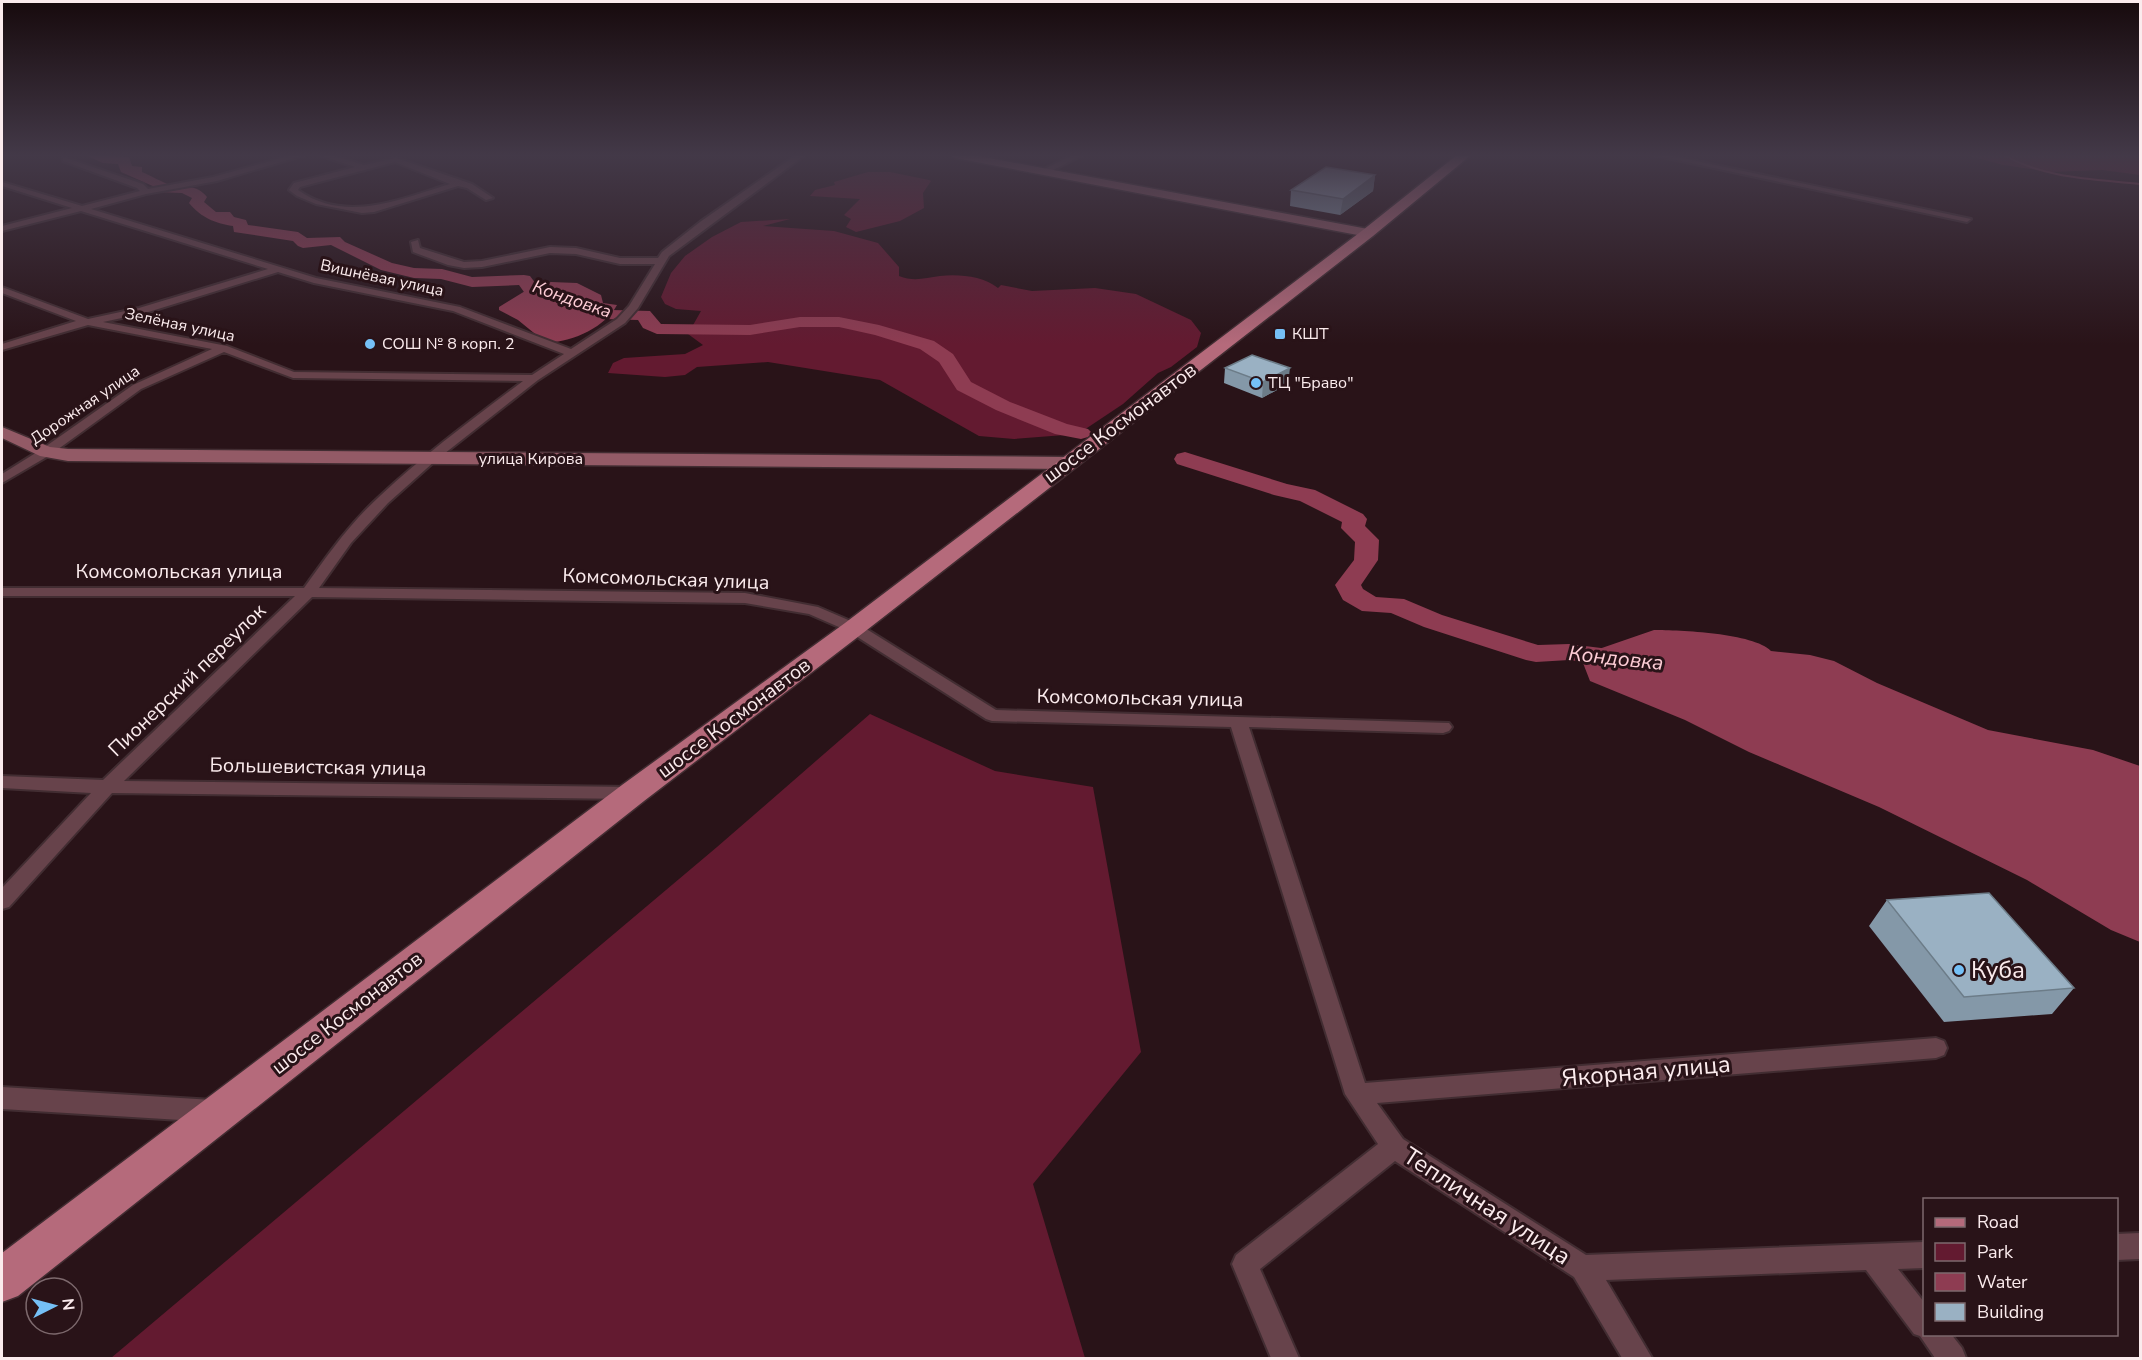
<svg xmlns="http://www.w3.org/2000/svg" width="2142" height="1360" font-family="'Nunito Sans',sans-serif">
	<rect width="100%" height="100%" fill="#291318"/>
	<!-- green -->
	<path fill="#631a30" d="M1966,155H2140V175L2102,170L2050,172L2003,165Z
		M868,172H890L929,180L931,181L923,193L924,208L900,221L856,232L846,227L851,219L844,215L860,199L810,196L815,190L835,185L834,182Z
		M790,219L763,226L834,231L878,243L899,267V276C914,282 925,278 940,276C959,274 983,276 998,288L1001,285L1032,291L1095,288L1136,294L1191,320L1201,333L1197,347L1171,367L1158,373L1123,404L1078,434L1014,439L979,436L880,380L768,362L697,367L685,375L665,377L608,373L613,363L624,358L685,354L703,345L688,334L701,311L676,309L665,304L661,297L671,273L685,256L712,237L741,222Z
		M870,714L995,771L1093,787L1141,1052L1033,1184L1085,1358H111L717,847Z"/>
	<!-- water -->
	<path fill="#8e3c52" d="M551,282L577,283L601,295L603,303L617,305C606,327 569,344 545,342L518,320L499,310V307L530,288Z
		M1654,630C1679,630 1754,633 1771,651L1810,655L1834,661L1877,683L1988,730L2093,750L2140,766V942L2111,930L2027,880L1879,807L1749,752L1685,720L1590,681L1583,663L1569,652L1596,650Z"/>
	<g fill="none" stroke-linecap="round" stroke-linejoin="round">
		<!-- stream -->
		<path stroke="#8e3c52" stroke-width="2" d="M2004,155C2046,179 2093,179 2140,184"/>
		<!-- river -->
		<path fill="#8e3c52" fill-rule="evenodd" d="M85,155L129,157L132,166L142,167V172C151,176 162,182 170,185C184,189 196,183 207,197L204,202L216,212H230L234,217L246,220L248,225L298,232L307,238L340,237L345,242L392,263L414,268L442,269L472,277L524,275L530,276L536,284L612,310L650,311L661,324L750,325L800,317H839L879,325L934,341L953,354L971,382L1010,402L1067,424L1088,429L1092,433L1088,437L1081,439L1055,434L996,410L957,390L939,362L920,349L875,335L839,327H800L750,335L657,334L643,328L638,320L604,319L524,292L519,285L472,287L441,279L414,278L381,270L331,245L303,248L298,246L293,241L234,232L233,226C214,223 202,218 189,203L192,198L182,193L157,192L155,187L121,172L118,164L103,163Z
			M1185,452L1287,484L1315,490L1363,514L1367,519L1365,526L1379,540L1378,560L1361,585L1363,589L1376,597L1404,599L1442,615L1538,645L1569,644L1617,650L1621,656L1617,662L1607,665L1569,660L1536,662L1526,660L1424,627L1391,613L1362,611L1343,600L1335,585L1354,560L1355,542L1341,528L1342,522L1300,501L1274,495L1177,464L1174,459L1177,454Z"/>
		<!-- street casing -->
		<g stroke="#422d32" stroke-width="4">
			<path id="street" d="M292,155H305L217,181L146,194L91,209L316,278L460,307L571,349L617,319L629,306L655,264H620L576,254L550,253L482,267L464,268L448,265L413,252L411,242L418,240L420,248L464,262L482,261L550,247L576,248L620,258H658L662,252L700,222L796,155H805L669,256L638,308L625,323L538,380L435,461L388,503L351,543L319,588L745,593L818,607L860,625L996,710L1449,723L1452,727L1449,731L1443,733L1249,727L1365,1083L1936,1038L1944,1041L1947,1048L1944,1055L1936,1058L1377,1103L1403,1139L1586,1255L1924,1242V1268L1898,1269L1924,1302V1334H1951L1962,1348L1966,1358H1935L1920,1336L1914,1334L1866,1270L1606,1280L1652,1358H1622L1574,1277L1395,1161L1260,1269L1299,1358H1271L1232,1264L1236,1255L1378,1144L1345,1094L1231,727L992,721L986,719L848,631L809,614L745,603L312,597L124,781L633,787L640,788L642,793L640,798L633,799L112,793L9,907L2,909V888L91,793L2,788V776L103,780L295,596H2V588H304C327,556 350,523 380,496C425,454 474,418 523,381L293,378L224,352L141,389L50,455L2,483V474L42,449L133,385L212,349L88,325L2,350V344L76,321L2,293V287L88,319L139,308L268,269L81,211L2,231V226L72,208L2,186V182L82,206L140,191L137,188L63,161V157L143,184L148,189L213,177ZM278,272L314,283L453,311L564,354L532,375L294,372L227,346L103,322L145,313Z
				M319,155H331L364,165L396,158L472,184L493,198L486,200L467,188L458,186L374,212L362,213L316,204L297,196L289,190L294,183L355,167ZM395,162L450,184C400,199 346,224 298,190L300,187Z
				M1073,155H1083L1045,174L1038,172Z
				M1653,155H1668L1971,219L1967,222Z
				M2,1087L213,1100L221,1103L225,1111L221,1119L213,1122L2,1109Z
				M2140,1233V1259L2116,1260V1234Z"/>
		</g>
		<!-- secondary casing -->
		<g stroke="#422d32" stroke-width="3">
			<path id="secondary" d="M950,155H973L1368,229L1374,233L1368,237L955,158Z
				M2,427L50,447L68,449L1066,457L1073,459L1075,463L1073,467L1066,469L68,461L40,456L2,438Z"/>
		</g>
		<!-- primary casing -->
		<g stroke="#422d32" stroke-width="3">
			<path id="primary" d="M1457,155H1471L1373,236L863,633L644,801L18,1296L2,1302V1253L622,785L845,623L1363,230Z"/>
		</g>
		<!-- street -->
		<use href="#street" fill="#67434b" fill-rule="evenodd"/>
		<!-- secondary -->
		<use href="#secondary" fill="#935a66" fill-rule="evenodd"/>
		<!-- primary -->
		<use href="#primary" fill="#b56a7b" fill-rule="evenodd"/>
	</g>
	<!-- wall -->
	<path fill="#8498a8" d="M1375,175L1373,191L1340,215L1290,206L1291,190Z
		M1225,368L1288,384L1262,398L1224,383Z
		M1887,900L2074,988L2052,1014L1944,1022L1869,926Z"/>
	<!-- shaded-wall -->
	<path fill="#6c7c88" d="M1375,175L1373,191L1340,215L1343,199Z
		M1290,368L1288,384L1262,398L1263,382Z"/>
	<!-- building -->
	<path fill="#9ab1c3" stroke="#6c7c88" stroke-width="1.5" d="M1326,167L1375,175L1343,199L1291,190Z
		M1252,355L1290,368L1263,382L1225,368Z
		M1989,893L2074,988L1964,997L1887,900Z"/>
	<!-- sky -->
	<linearGradient id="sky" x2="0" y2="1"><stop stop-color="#170a0d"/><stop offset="0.45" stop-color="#433948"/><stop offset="1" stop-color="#433948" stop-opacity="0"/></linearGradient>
	<rect width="2142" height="345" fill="url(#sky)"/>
	<!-- markers -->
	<g fill="#75c0f6" stroke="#291318" stroke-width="2">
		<rect x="1274" y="328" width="12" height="12" rx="3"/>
		<circle cx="370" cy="344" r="6"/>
		<circle cx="1256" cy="383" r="6"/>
		<circle cx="1959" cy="970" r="6"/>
	</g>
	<g text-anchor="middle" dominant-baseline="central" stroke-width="6" stroke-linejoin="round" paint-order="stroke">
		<!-- far-street labels -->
		<g font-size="16" fill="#fbebed" stroke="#291318">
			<text transform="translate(382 278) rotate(12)">Вишнёвая улица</text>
			<text transform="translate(180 325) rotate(12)">Зелёная улица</text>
			<text transform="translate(85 405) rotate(-34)">Дорожная улица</text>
			<text x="531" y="459">улица Кирова</text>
		</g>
		<!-- far-poi labels -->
		<g font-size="16" fill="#fbebed" stroke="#291318" text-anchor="start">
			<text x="1292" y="334">КШТ</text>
			<text x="382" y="344">СОШ № 8 корп. 2</text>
			<text x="1268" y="383">ТЦ "Браво"</text>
		</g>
		<!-- far-water labels -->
		<g font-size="18" font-style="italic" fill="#fecdd6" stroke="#291318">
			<text transform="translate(572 299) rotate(19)">Кондовка</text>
		</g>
		<!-- street labels -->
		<g font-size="20" fill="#fbebed" stroke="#291318">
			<text transform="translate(1120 423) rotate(-37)">шоссе Космонавтов</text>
			<text x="179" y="571">Комсомольская улица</text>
			<text transform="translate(666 579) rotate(2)">Комсомольская улица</text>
			<text transform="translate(187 680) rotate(-44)">Пионерский переулок</text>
			<text transform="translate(1140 698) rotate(1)">Комсомольская улица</text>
			<text transform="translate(734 718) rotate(-37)">шоссе Космонавтов</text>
			<text transform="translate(318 767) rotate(1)">Большевистская улица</text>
			<text transform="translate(347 1013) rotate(-38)">шоссе Космонавтов</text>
		</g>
		<!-- water labels -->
		<g font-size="21" font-style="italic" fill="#fecdd6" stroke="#291318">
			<text transform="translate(1616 658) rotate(6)">Кондовка</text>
		</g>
		<!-- near-poi labels -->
		<g font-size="24" fill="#fbebed" stroke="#291318" text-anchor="start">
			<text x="1971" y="970">Куба</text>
		</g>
		<!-- near-street labels -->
		<g font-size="24" fill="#fbebed" stroke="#291318">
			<text transform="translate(1646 1071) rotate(-5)">Якорная улица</text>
			<text transform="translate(1487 1206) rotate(33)">Тепличная улица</text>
		</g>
	</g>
	<!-- border -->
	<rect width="2142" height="1360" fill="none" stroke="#fbebed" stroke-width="6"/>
	<!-- legend -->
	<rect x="1923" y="1198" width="195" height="138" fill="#291318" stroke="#7d696d" stroke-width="1.5"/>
	<rect x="1935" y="1218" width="30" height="9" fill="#b56a7b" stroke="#7d696d" stroke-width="1.5"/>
	<text x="1977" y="1228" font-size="18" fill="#fbebed">Road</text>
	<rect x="1935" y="1243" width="30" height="18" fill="#631a30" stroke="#7d696d" stroke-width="1.5"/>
	<text x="1977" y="1258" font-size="18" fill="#fbebed">Park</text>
	<rect x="1935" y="1273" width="30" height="18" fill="#8e3c52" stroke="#7d696d" stroke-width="1.5"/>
	<text x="1977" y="1288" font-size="18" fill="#fbebed">Water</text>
	<rect x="1935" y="1303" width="30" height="18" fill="#9ab1c3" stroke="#7d696d" stroke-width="1.5"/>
	<text x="1977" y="1318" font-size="18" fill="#fbebed">Building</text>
	<!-- north arrow -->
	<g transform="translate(54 1306) rotate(84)"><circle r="28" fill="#291318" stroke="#7d696d" stroke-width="1.5"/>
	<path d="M0-4.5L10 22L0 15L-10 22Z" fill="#75c0f6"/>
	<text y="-9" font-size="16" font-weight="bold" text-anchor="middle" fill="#fbebed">N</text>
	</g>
</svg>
